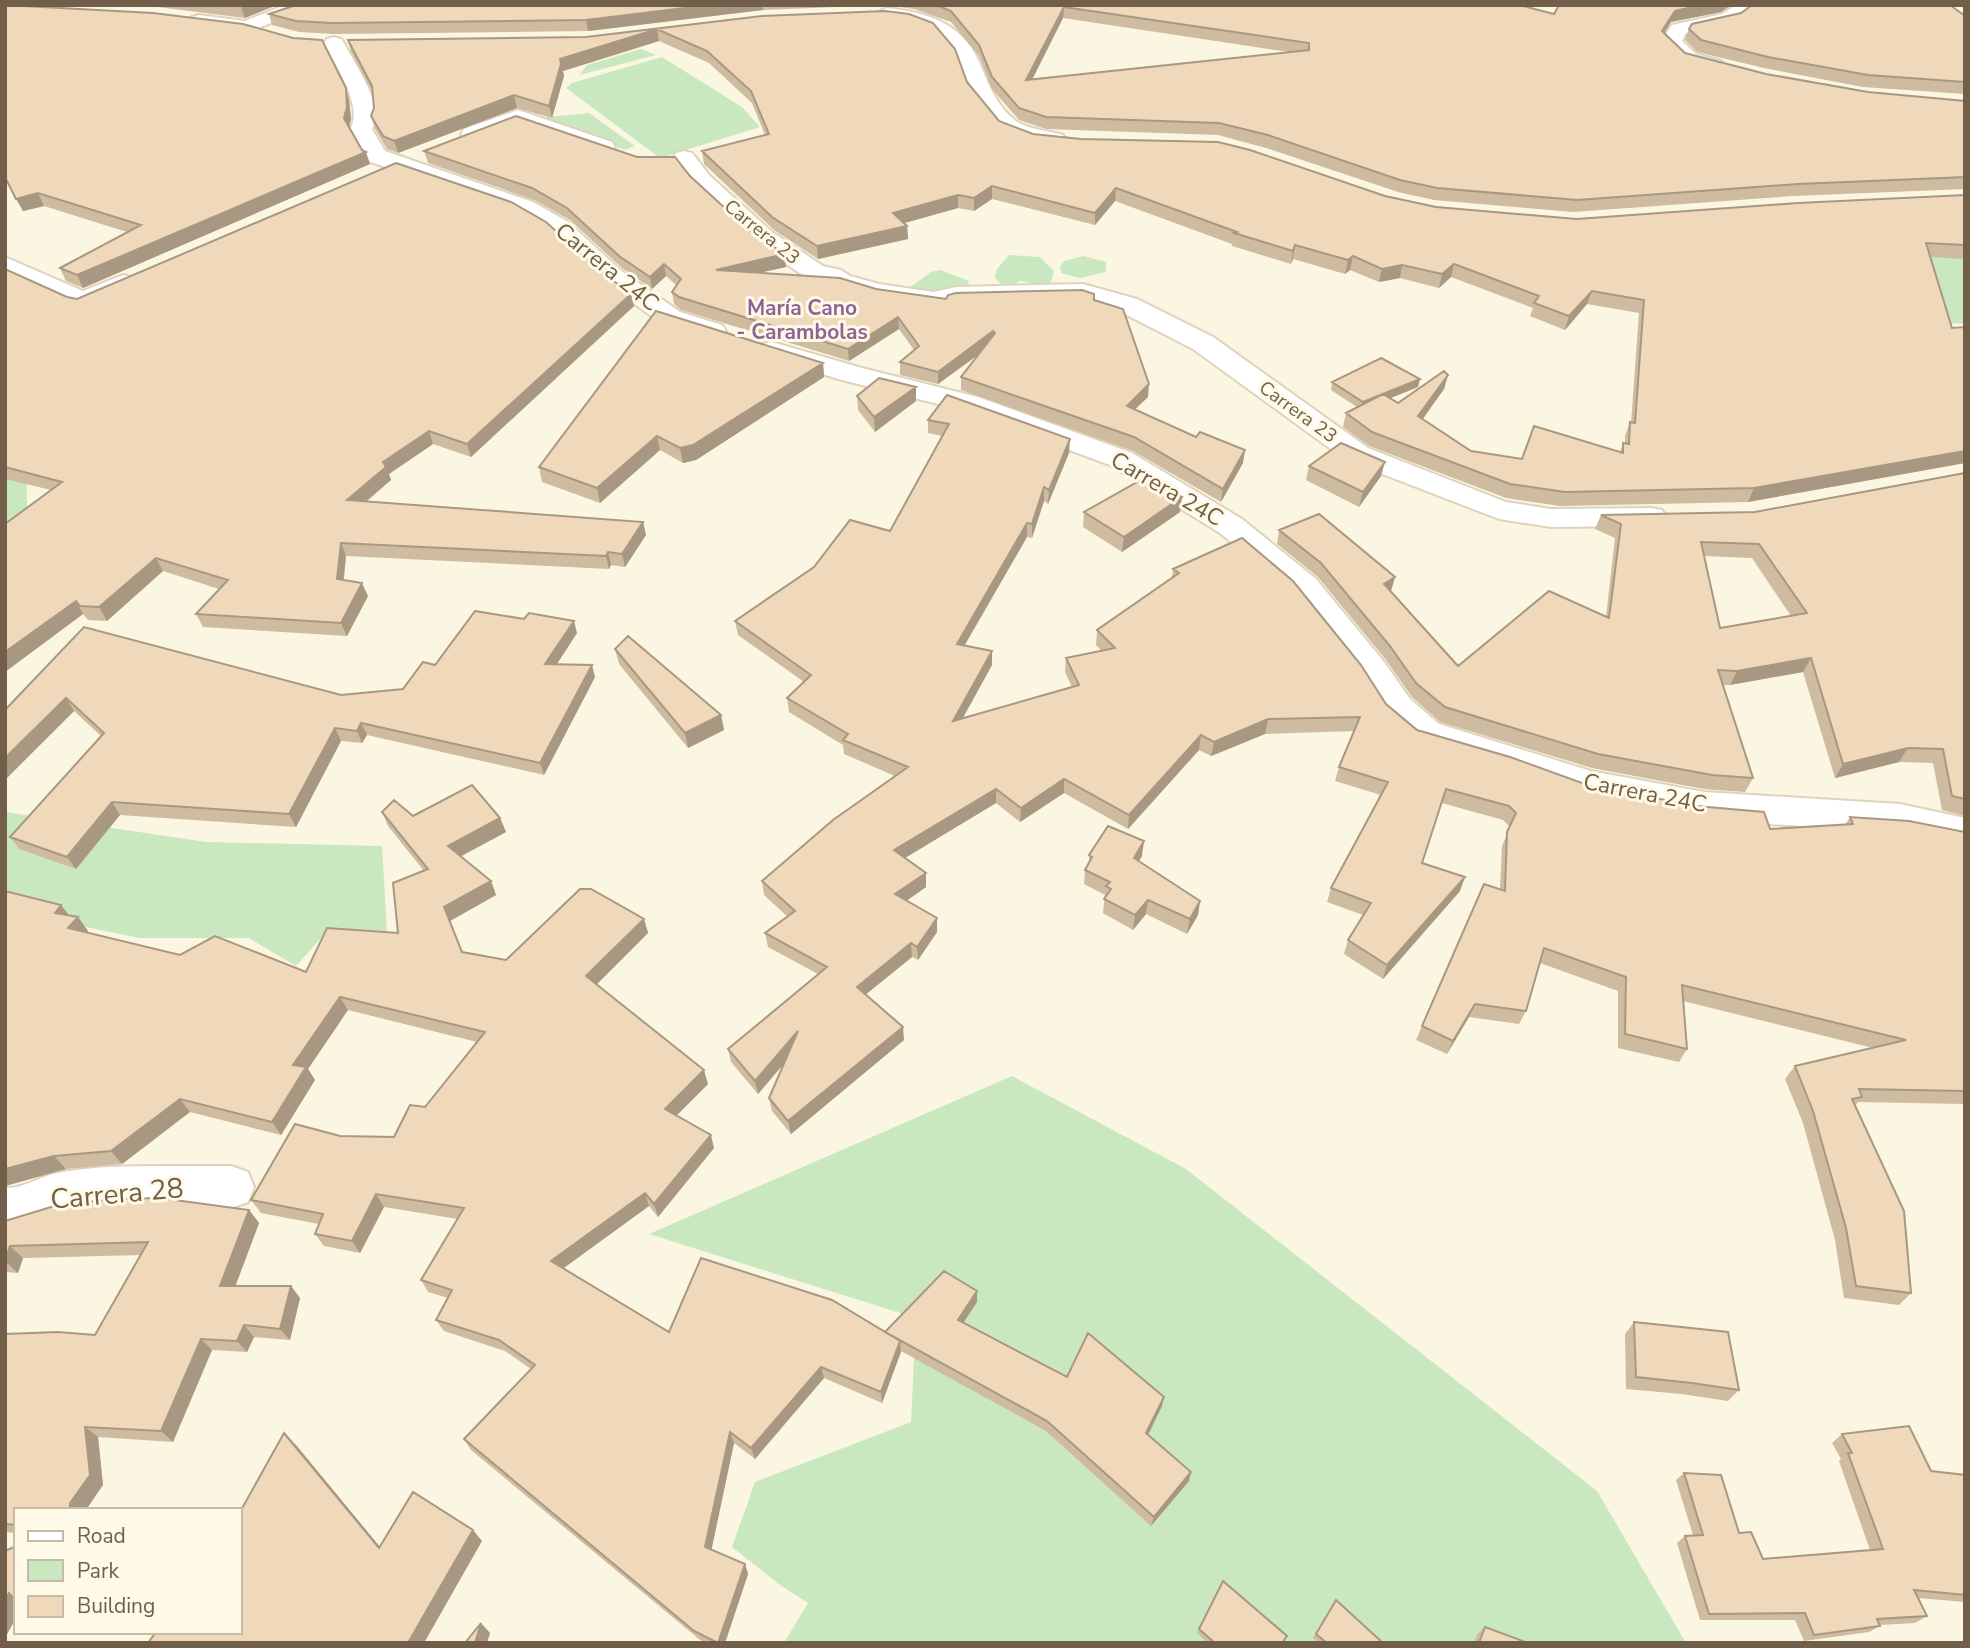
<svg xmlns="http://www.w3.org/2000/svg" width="1970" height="1648" font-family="'Nunito Sans',sans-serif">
	<rect width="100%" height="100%" fill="#fbf6e1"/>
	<!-- green -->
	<path fill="#c9e8c0" d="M641,49L656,55L579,75L587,65Z
		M662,57L742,107L760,127L660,158L566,88L572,83Z
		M589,113L635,146L624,150L545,117Z
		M1902,253H1965V324L1949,323Z
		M1009,255L1040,257L1054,271L1050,286L1019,281L1014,287L1005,288L995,278L997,269Z
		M1083,256L1106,262V272L1080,278L1061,273L1060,267L1064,261Z
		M940,270L969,281L966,290L947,294L908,289L931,272Z
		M26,469L28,532L5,556V476Z
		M5,812L206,842L382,846L387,933L329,929L296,966L249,938H139L5,910Z
		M1012,1076L1186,1169L1597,1491L1686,1643H784L808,1603L780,1585L732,1547L755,1482L911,1422L916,1318L649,1234Z"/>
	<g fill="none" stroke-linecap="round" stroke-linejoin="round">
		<!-- street casing -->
		<g stroke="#dfd3bd" stroke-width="4">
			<path id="street" d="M1736,5H1760L1735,22L1686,33L1682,41L1696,54L1721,61L1724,65L1721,69C1699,75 1673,59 1661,42L1672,25L1722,14Z
				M886,8C925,12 962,22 979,62C988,83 997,107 1016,121C1027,129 1050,131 1063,135L1066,140L1063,145L1055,147L1001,132L969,92L957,59L935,32L910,23L879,18L876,14Z
				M334,37L341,39L344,43C355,65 386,107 372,129L385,151L533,202L568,222L620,270L680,312L722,325L726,331L722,337L712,339L662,324L602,280L550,232L515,212L368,161L350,129C364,107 335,65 324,43L327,39Z
				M518,110L612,142L615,147L612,152L604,154L518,124L480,139H464L461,134L464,129Z
				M684,151L692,153L710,176L772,232L823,266L841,270L850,276L879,284L934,292L956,287L1083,284L1137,299L1213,337L1368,448L1506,502L1551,509L1651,508L1662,510L1667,517L1662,524L1651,526L1551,527L1499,519L1346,460L1193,349L1119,311L1082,300L956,303L934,308L877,299L807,278L754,242L694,186L673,158L676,153Z
				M5,257L83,291L115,278L124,275L133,278L137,283L133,288L83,309L5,275Z
				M772,342L862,368L978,397L1132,453L1242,519L1316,579L1384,662L1410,699L1439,724L1591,771L1704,792L1900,804L1965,818V846L1900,832L1704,820L1587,798L1506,769L1413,742L1384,717L1360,678L1292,593L1220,533L1110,465L958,409L842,380L762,356L758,350L762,344Z
				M164,1166H231L248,1172L254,1187L248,1202L231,1208C178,1209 125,1206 73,1214C50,1217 28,1233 5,1232V1188C22,1189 37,1178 53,1174C89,1166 127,1166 164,1166Z"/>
		</g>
		<!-- secondary casing -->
		<g stroke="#e1d3b9" stroke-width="4">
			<path id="secondary" d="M285,5H318L315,9L285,17L247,33L199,27L192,25L189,21L192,17L199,15L245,21Z"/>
		</g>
		<!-- street -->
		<use href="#street" fill="#fff" fill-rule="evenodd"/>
		<!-- secondary -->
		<use href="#secondary" fill="#fff" fill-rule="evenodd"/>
	</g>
	<!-- wall -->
	<path fill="#cebba0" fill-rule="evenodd" d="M123,5H277L245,18L158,7Z
		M296,5H1519L1554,14L1559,5H1731L1721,12L1671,22L1665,33L1685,53L1766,74L1868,92L1965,101V189L1793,196L1573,212L1434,200L1398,192L1266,148L1218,135L1046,129L1019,120L992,89L979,56L951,22L914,9L886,5L763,10L588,31L334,34L299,32L272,25L269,14ZM1063,18L1289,52L1032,79Z
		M762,16L967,82L999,121L1033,134L1385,196L1436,207L1577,219L1965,195V259L1930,257L1952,328L1965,327V463L1748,502L1560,506L1506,498L1369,446L1343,427L1346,413L1357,407L1331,390L1332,382L1418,387L1390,398L1398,403L1448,375L1444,389L1422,419L1471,451L1522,459L1620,452L1623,443H1625V436L1630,422L1631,423L1639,313L1587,304L1565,330L1530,316L1533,308L1451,277L1439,288L1400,278L1379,282L1350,270L1345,274L1293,259L1291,264L1232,246V244L1115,201L1095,225L992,199L974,211L958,208L904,223L907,226L908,239L818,259L774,230L704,164L702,151L765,135L752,103L709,63L659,41L563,71L564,76L552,118L517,108L398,153L387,149L375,129L371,116L374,108L373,93L351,52L348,40L586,37Z
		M1965,16V94L1863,87L1764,68L1697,52L1685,40L1689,29Z
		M346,88L349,100L351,119L349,127L370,164L83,288L66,281L60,268L127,232L44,206L23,211L9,184Z
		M424,151L690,176L786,267L759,273L946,299L1094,300L1148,397L1135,409L1243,463L1221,502L1133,451L961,390V377L979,354L938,384L900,375V362L914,350L899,329L849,361L681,310L674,304L672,292L676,285L666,276L652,289L622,268L570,220L534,200L428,163Z
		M5,269L67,297L77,299L634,306L471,457L433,444L389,474L391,480L366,502L643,522L646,535L625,567L611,565L609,569L346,556L344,580L368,596L347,636L203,627L196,614L219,589L163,571L107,621L88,620L83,614L5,672V524L51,490L5,479Z
		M823,363L824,377L696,460L683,463L660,450L600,503L542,482L539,467Z
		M916,387V401L875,432L858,410L857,396Z
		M947,395L1069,453L1048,504L1044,501L1032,538L1027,537L965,645L992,651V665L962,719L1072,687L1065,672L1066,658L1102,651L1096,645L1097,630L1172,577L1173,569L1386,704L1417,730L1593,787L1688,805L1770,829L1845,825L1850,817L1965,832V1104L1858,1102L1855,1106L1911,1293L1899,1305L1844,1298L1835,1240L1803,1123L1785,1079L1795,1066L1873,1048L1683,1001L1687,1049L1679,1062L1618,1048V991L1540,963L1526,1011L1519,1024L1469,1017L1447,1054L1416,1040L1422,1026L1500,889L1502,846L1510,827L1503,820L1442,803L1422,863L1460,891L1383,979L1344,954L1348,940L1363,915L1327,902L1331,888L1381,795L1335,781L1339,767L1354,731L1265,734L1211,756L1199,750L1128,829L1064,793L1020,822L996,803L905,858L926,873V887L906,901L937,918V932L918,960L912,957L866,994L904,1040L791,1134L772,1111L769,1098L784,1063L758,1094L731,1062L728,1049L818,974L768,947L765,933L788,917L764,895L762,881L895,776L844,754L843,745L789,712L787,698L804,682L738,635L735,621L890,531L942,436L928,433V420Z
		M1309,466L1381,476L1359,507L1306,480Z
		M1965,473V816L1942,810L1933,763L1899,762L1835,778L1803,672L1730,685H1722L1753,778L1745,792L1704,789L1592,768L1440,722L1412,697L1386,660L1318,577L1277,544L1279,530L1395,577L1390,592L1458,666L1606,617L1615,538L1595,529L1601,515L1755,512ZM1704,556L1752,558L1791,616L1720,628Z
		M1182,497L1180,512L1122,552L1083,527L1084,512Z
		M84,627L341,695L403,689L435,665L577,633L557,664L595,677L544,775L367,735L362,743L341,741L296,827L120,815L76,869L19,849L10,837L101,736L74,711L5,779V710Z
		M615,649L721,715L724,730L688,748L619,664Z
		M382,812L413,816L500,818L506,832L461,856L491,881L496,895L450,921L463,952L506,960L644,919L648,933L597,984L708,1084L676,1116L714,1148L658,1217L649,1206L563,1268L669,1332H885L977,1302L963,1323L1067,1377L1162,1406L1148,1435L1189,1481L1151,1526L1046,1431L901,1351L882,1403L824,1378L755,1459L734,1443L711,1550L745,1564L748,1574L725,1643H705L699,1639L471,1450L464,1439L531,1369L505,1351L444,1331L436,1320L448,1298L428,1292L421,1280L458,1219L384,1207L360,1253L324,1246L315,1234L319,1224L261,1213L251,1200L340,1136L394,1137L425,1107L477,1042L348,1010L308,1069L315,1080L281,1135L190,1112L122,1164L66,1169L5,1186L69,915L88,931L87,933L180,955L306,972L398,933L424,871L388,826Z
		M1089,855L1142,856L1139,861L1200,901L1198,915L1187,934L1146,914L1133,930L1103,913L1105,895L1084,884L1085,870L1089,863Z
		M249,1210L259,1223L235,1286H291L300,1298L290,1340L254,1337L247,1352L212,1350L173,1442L98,1437L103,1485L16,1510V1533L5,1532V1334L95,1335L141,1255L23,1258L18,1273L5,1272V1221Z
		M1634,1322L1739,1390L1728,1401L1682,1394L1626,1389L1625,1334Z
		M1842,1434L1931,1471L1965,1475V1602L1918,1598L1927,1616L1915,1623L1880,1625V1626L1869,1632L1804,1641L1795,1620H1700L1677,1543L1685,1536L1693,1535L1676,1480L1684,1473L1763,1559L1870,1550L1839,1461L1841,1459L1832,1443Z
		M1336,1600L1383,1643H1319L1313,1638Z
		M1485,1627L1528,1643H1474L1477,1635Z
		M1199,1629L1283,1643H1208L1197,1633Z"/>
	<!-- shaded-wall -->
	<path fill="#a89882" d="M245,5H277L245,18L241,7Z
		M709,5H762L763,10L588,31L586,20Z
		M1701,5H1731L1721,12L1671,22L1658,42L1662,31L1675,11Z
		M1064,7L1063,18L1026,92V80Z
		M657,29L659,41L563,71L564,76L552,118L549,106L560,59Z
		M346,88L349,100L351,119L348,130L344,118Z
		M514,95L517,108L398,153L394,141Z
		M366,152L370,164L83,288L77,275Z
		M992,186V199L974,211V198Z
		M1116,188L1115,201L1095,225V213Z
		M38,193L44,206L23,211L16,199Z
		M958,195V208L894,226L893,213Z
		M907,226L908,239L818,259L817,246Z
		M1295,245L1293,259L1291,264L1293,251Z
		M785,254L786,267L718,282L716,270Z
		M1353,256L1350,270L1345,274L1348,260Z
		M664,264L666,276L652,289L650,277Z
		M1454,264L1451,277L1439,288L1442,274Z
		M1402,265L1400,278L1379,282L1382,269Z
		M1592,291L1587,304L1565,330L1569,316Z
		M631,294L634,306L471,457L467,444Z
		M898,317L899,329L849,361L848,349Z
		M993,331V344L938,384V372Z
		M823,363L824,377L696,460L683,463L680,448Z
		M1448,375L1444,389L1415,430L1418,416Z
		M1420,379L1418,387L1361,410L1363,402Z
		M1149,384L1148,397L1125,419L1127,406Z
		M916,387V401L875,432L874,417Z
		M429,431L433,444L389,474L391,480L352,513L347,500L383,462Z
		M657,436L660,450L600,503L597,488Z
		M1070,439L1069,453L1048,504L1049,490Z
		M1245,450L1243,463L1221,502L1223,489Z
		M1965,451V463L1748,502L1754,488Z
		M1385,462L1381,476L1359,507L1363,492Z
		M1044,487V501L1032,538V524Z
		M1182,497L1180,512L1122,552L1124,537Z
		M643,522L646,535L625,567L622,554Z
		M1027,523V537L957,658V644Z
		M341,543L346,556L342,592L337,579Z
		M608,552L611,565L609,569L606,556Z
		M156,558L163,571L107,621L99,607Z
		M1395,577L1391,591L1380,598L1384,584Z
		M362,583L368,596L347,636L341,623Z
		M76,601L83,614L5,672V652Z
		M574,621L577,633L549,676L545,664Z
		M992,651V665L953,736V721Z
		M1811,658L1803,672L1730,685L1737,671Z
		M592,665L595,677L544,775L540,763Z
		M66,698L74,711L6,779L5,758Z
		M721,715L724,730L688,748L685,733Z
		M1268,719L1265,734L1211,756L1214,742Z
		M361,723L367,735L362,743L357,731Z
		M335,728L341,741L296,827L289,814Z
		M1201,735L1199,750L1128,829L1129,815Z
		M1908,748L1899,762L1835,778L1843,764Z
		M1064,779V793L1020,822L1021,808Z
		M996,789V803L895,864L894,850Z
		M112,802L120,815L76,869L67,857Z
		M500,818L506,832L454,860L448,846Z
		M1144,841L1142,856L1132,872L1134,858Z
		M926,873V887L896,908L895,894Z
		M1465,877L1460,891L1383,979L1387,965Z
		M491,881L496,895L450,921L444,907Z
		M1148,900L1146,914L1133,930L1135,915Z
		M1200,901L1198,915L1187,934L1190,919Z
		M61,905L72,919L55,913Z
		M78,917L88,931L78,942L68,928Z
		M937,918V932L918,960L917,947Z
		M644,919L648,933L591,990L586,976Z
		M911,943L912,957L859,1000L857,987Z
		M340,997L348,1010L308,1069L315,1080L281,1135L272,1122L293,1065Z
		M1475,1004L1469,1017L1447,1054L1453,1041Z
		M903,1027L904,1040L791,1134L788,1121Z
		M798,1031L800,1045L758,1094L755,1081Z
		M704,1070L708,1084L669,1123L665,1109Z
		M180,1099L190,1112L122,1164L111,1151Z
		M711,1135L714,1148L658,1217L654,1204Z
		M54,1156L66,1169L5,1186V1169Z
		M645,1193L649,1206L557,1273L551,1261Z
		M376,1194L384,1207L360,1253L352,1241Z
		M249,1210L259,1223L231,1298L220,1286Z
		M10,1246L23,1258L18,1273L5,1261Z
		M291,1286L300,1298L290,1340L280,1329Z
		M977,1291V1302L958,1331V1320Z
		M244,1325L254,1337L247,1352L237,1341Z
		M201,1339L212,1350L173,1442L161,1431Z
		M900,1341L901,1352L882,1403L881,1392Z
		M821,1367L824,1378L755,1459L751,1448Z
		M1164,1397L1162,1406L1144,1443L1146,1433Z
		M85,1427L98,1437L103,1485L86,1510H70Z
		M730,1432L734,1443L710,1557L705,1547Z
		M284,1433L296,1445L390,1559L379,1548Z
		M1191,1472L1189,1481L1151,1526L1154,1517Z
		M473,1530L482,1541L424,1643H408Z
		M745,1564L748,1574L725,1643H718Z
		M9,1593L16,1597V1618L5,1638V1600Z
		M481,1623L490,1633L487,1643H475Z"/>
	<!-- building -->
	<path fill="#f0d9ba" stroke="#a89882" stroke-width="2" fill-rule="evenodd" d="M5,5L153,13L243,24L293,38L322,40L346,88L347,107L344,118L362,150L366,152L77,275L60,268L141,225L38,193L16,199L5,177Z
		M296,5H709L586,20L331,23L296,21L269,14Z
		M936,5H1519L1554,14L1559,5H1701L1675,11L1662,31L1685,53L1766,74L1868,92L1965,101V177L1798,184L1577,200L1437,188L1400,180L1268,135L1219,123L1046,117L1019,108L992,77L979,45L951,11ZM1064,7L1309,43V50L1026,80Z
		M1752,5H1950L1965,16V82L1868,75L1768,57L1701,40L1689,29L1692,24L1741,13Z
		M885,11L909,14L933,23L955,49L967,82L999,121L1033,134L1081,139L1218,142L1250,150L1385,196L1436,207L1577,219L1798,203L1965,195V245L1926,243L1952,328L1965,327V451L1754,488L1565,492L1510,484L1372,432L1346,413L1383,394L1398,403L1444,371L1448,375L1418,416L1471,451L1522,459L1534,426L1623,453V443L1629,444L1630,422L1635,423L1644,300L1592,291L1569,316L1534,303L1539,296L1454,264L1442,274L1402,265L1382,269L1353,256L1348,260L1295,245L1293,251L1234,233L1237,232L1116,188L1095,213L992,186L974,198L958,195L893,213L907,226L817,246L772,217L702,151L769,134L751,91L707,51L657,29L560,59L561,64L549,106L514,95L394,141L383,136L371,116L374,108L372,86L348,40L586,37L762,16Z
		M516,116L637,157H675L690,176L751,232L785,254L716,270L840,278L876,289L946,299L948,295L956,293L1082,290L1094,294V300L1123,309L1149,384L1127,406L1196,437L1200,432L1245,450L1223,489L1134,437L961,377L995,333L993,331L938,372L900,362L919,346L898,317L848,349L679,297L672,292L681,279L664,264L650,277L619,256L567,208L532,188L424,151Z
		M396,163L511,202L546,222L598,269L631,294L467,444L429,431L383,462L386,467L347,500L643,522L622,554L608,552L606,556L341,543L337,579L362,583L341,623L196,614L228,580L156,558L99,607L80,606L76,601L5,652V524L62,482L5,467V269L67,297L77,299Z
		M656,311L823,363L693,445L680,448L657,436L597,488L539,467Z
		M1381,358L1420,379L1363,402L1332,382Z
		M879,378L916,387L874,417L857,396Z
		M947,395L1070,439L1049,490L1044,487L1032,524L1027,523L957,644L992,651L953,721L1079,685L1066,658L1115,648L1097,630L1179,573L1173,569L1242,538L1293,581L1361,665L1386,704L1417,730L1510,757L1593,787L1688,804L1685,805L1764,812L1770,829L1853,824L1850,817L1909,821L1965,832V1091L1859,1089L1862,1097L1852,1099L1904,1211L1911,1293L1856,1286L1846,1228L1813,1111L1795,1066L1906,1040L1682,985L1687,1049L1625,1034L1626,977L1544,948L1526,1011L1475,1004L1453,1041L1422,1026L1484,884L1505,891L1507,832L1516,813L1509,806L1446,789L1422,863L1465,877L1387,965L1348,940L1371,903L1331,888L1388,782L1339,767L1360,717L1268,719L1214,742L1201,735L1129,815L1064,779L1021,808L996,789L894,850L926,873L895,894L937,918L917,947L911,943L857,987L903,1027L788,1121L769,1098L798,1031L755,1081L728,1049L827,967L765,933L795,911L762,881L833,820L908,767L843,740L848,734L787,698L811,675L735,621L814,567L850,520L890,531L949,424L928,420Z
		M1341,443L1385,462L1363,492L1309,466Z
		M1965,473V799L1952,796L1943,749L1908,748L1843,764L1811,658L1737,671L1718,670L1753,778L1712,775L1598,754L1445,707L1416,683L1390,646L1321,563L1279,530L1319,514L1395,577L1384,584L1458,666L1549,591L1609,618L1621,524L1601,515L1755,512ZM1701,542L1759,544L1807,613L1720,628Z
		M1148,476L1182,497L1124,537L1084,512Z
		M475,611L524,619L529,613L574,621L545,664L592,665L540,763L361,723L357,731L335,728L289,814L112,802L67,857L10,837L104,733L66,698L5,758V710L84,627L341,695L403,689L423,662L435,665Z
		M628,636L721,715L685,733L615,649Z
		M472,785L500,818L448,846L491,881L444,907L462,952L506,960L580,889H591L644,919L586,976L704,1070L665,1109L711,1135L654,1204L645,1193L551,1261L669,1332L701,1258L832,1300L900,1341L881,1392L821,1367L751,1448L730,1432L705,1547L745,1564L718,1643L694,1631L464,1439L535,1365L499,1340L436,1320L452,1290L421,1280L464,1208L376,1194L352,1241L315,1234L323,1214L251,1200L295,1124L340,1136L394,1137L410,1105L425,1107L485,1032L340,997L293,1065L306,1067L272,1122L180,1099L111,1151L54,1156L5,1169V891L61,905L55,913L78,917L68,928L180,955L215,936L306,972L327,928L398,933L393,883L428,869L382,812L394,800L413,816Z
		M1108,826L1144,841L1134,858L1200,901L1190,919L1148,900L1135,915L1104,899L1111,889L1106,886L1110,882L1085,870L1092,857L1089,855Z
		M160,1198L249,1210L220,1286H291L280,1329L244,1325L237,1341L201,1339L161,1431L85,1427L90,1475L70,1503V1510H16V1525L5,1524V1334L58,1332L95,1335L148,1242L10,1246L5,1260V1221L61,1204L121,1199Z
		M944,1271L977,1291L958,1320L1067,1377L1088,1333L1164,1397L1146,1433L1191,1472L1154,1517L1047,1421L885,1332Z
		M1634,1322L1728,1332L1739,1390L1692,1383L1636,1377Z
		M1909,1426L1931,1471L1965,1475V1595L1914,1590L1927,1616L1877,1619L1880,1626L1814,1635L1805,1613L1709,1614L1685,1536L1703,1535L1684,1473L1721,1475L1739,1533L1751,1532L1763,1559L1883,1549L1848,1453H1852L1842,1434Z
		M284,1433L379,1548L413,1492L473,1530L408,1643H148L156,1632H240V1512Z
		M16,1546V1601L9,1593L5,1600V1551Z
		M1223,1581L1287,1636L1282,1643H1215L1199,1629Z
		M1336,1600L1383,1643H1327L1316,1634Z
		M481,1623L475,1643H465Z
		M1485,1627L1528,1643H1479Z"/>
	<g text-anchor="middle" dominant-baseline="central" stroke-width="6" stroke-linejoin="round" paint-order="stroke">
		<!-- far-street labels -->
		<g font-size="19" fill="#715f49" stroke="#fff9e7">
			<text transform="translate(762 232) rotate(39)">Carrera 23</text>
			<text transform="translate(1298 412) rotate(36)">Carrera 23</text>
		</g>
		<!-- far-neighbourhood labels -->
		<g font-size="21" font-weight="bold" fill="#8d6495" stroke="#fff9e7">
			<text x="802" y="308">María Cano<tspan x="802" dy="24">- Carambolas</tspan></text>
		</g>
		<!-- street labels -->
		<g font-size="23" fill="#715f49" stroke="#fff9e7">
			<text transform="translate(607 267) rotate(39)">Carrera 24C</text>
			<text transform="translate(1167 489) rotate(30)">Carrera 24C</text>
			<text transform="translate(1645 793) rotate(11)">Carrera 24C</text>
		</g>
		<!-- near-street labels -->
		<g font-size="28" fill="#715f49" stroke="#fff9e7">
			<text transform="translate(117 1194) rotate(-5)">Carrera 28</text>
		</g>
	</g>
	<!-- border -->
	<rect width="1970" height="1648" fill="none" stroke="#715f49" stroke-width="14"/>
	<!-- legend -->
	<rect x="14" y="1508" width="228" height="126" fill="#fff9e7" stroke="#c6bba8" stroke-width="2"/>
	<rect x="28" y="1531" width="35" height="10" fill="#ffffff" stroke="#c6bba8" stroke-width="2"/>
	<text x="77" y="1543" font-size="21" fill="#715f49">Road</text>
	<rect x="28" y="1560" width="35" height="21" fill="#c9e8c0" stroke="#c6bba8" stroke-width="2"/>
	<text x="77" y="1578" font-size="21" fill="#715f49">Park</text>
	<rect x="28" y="1596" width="35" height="21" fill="#f0d9ba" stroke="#c6bba8" stroke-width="2"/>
	<text x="77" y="1613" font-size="21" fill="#715f49">Building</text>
</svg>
